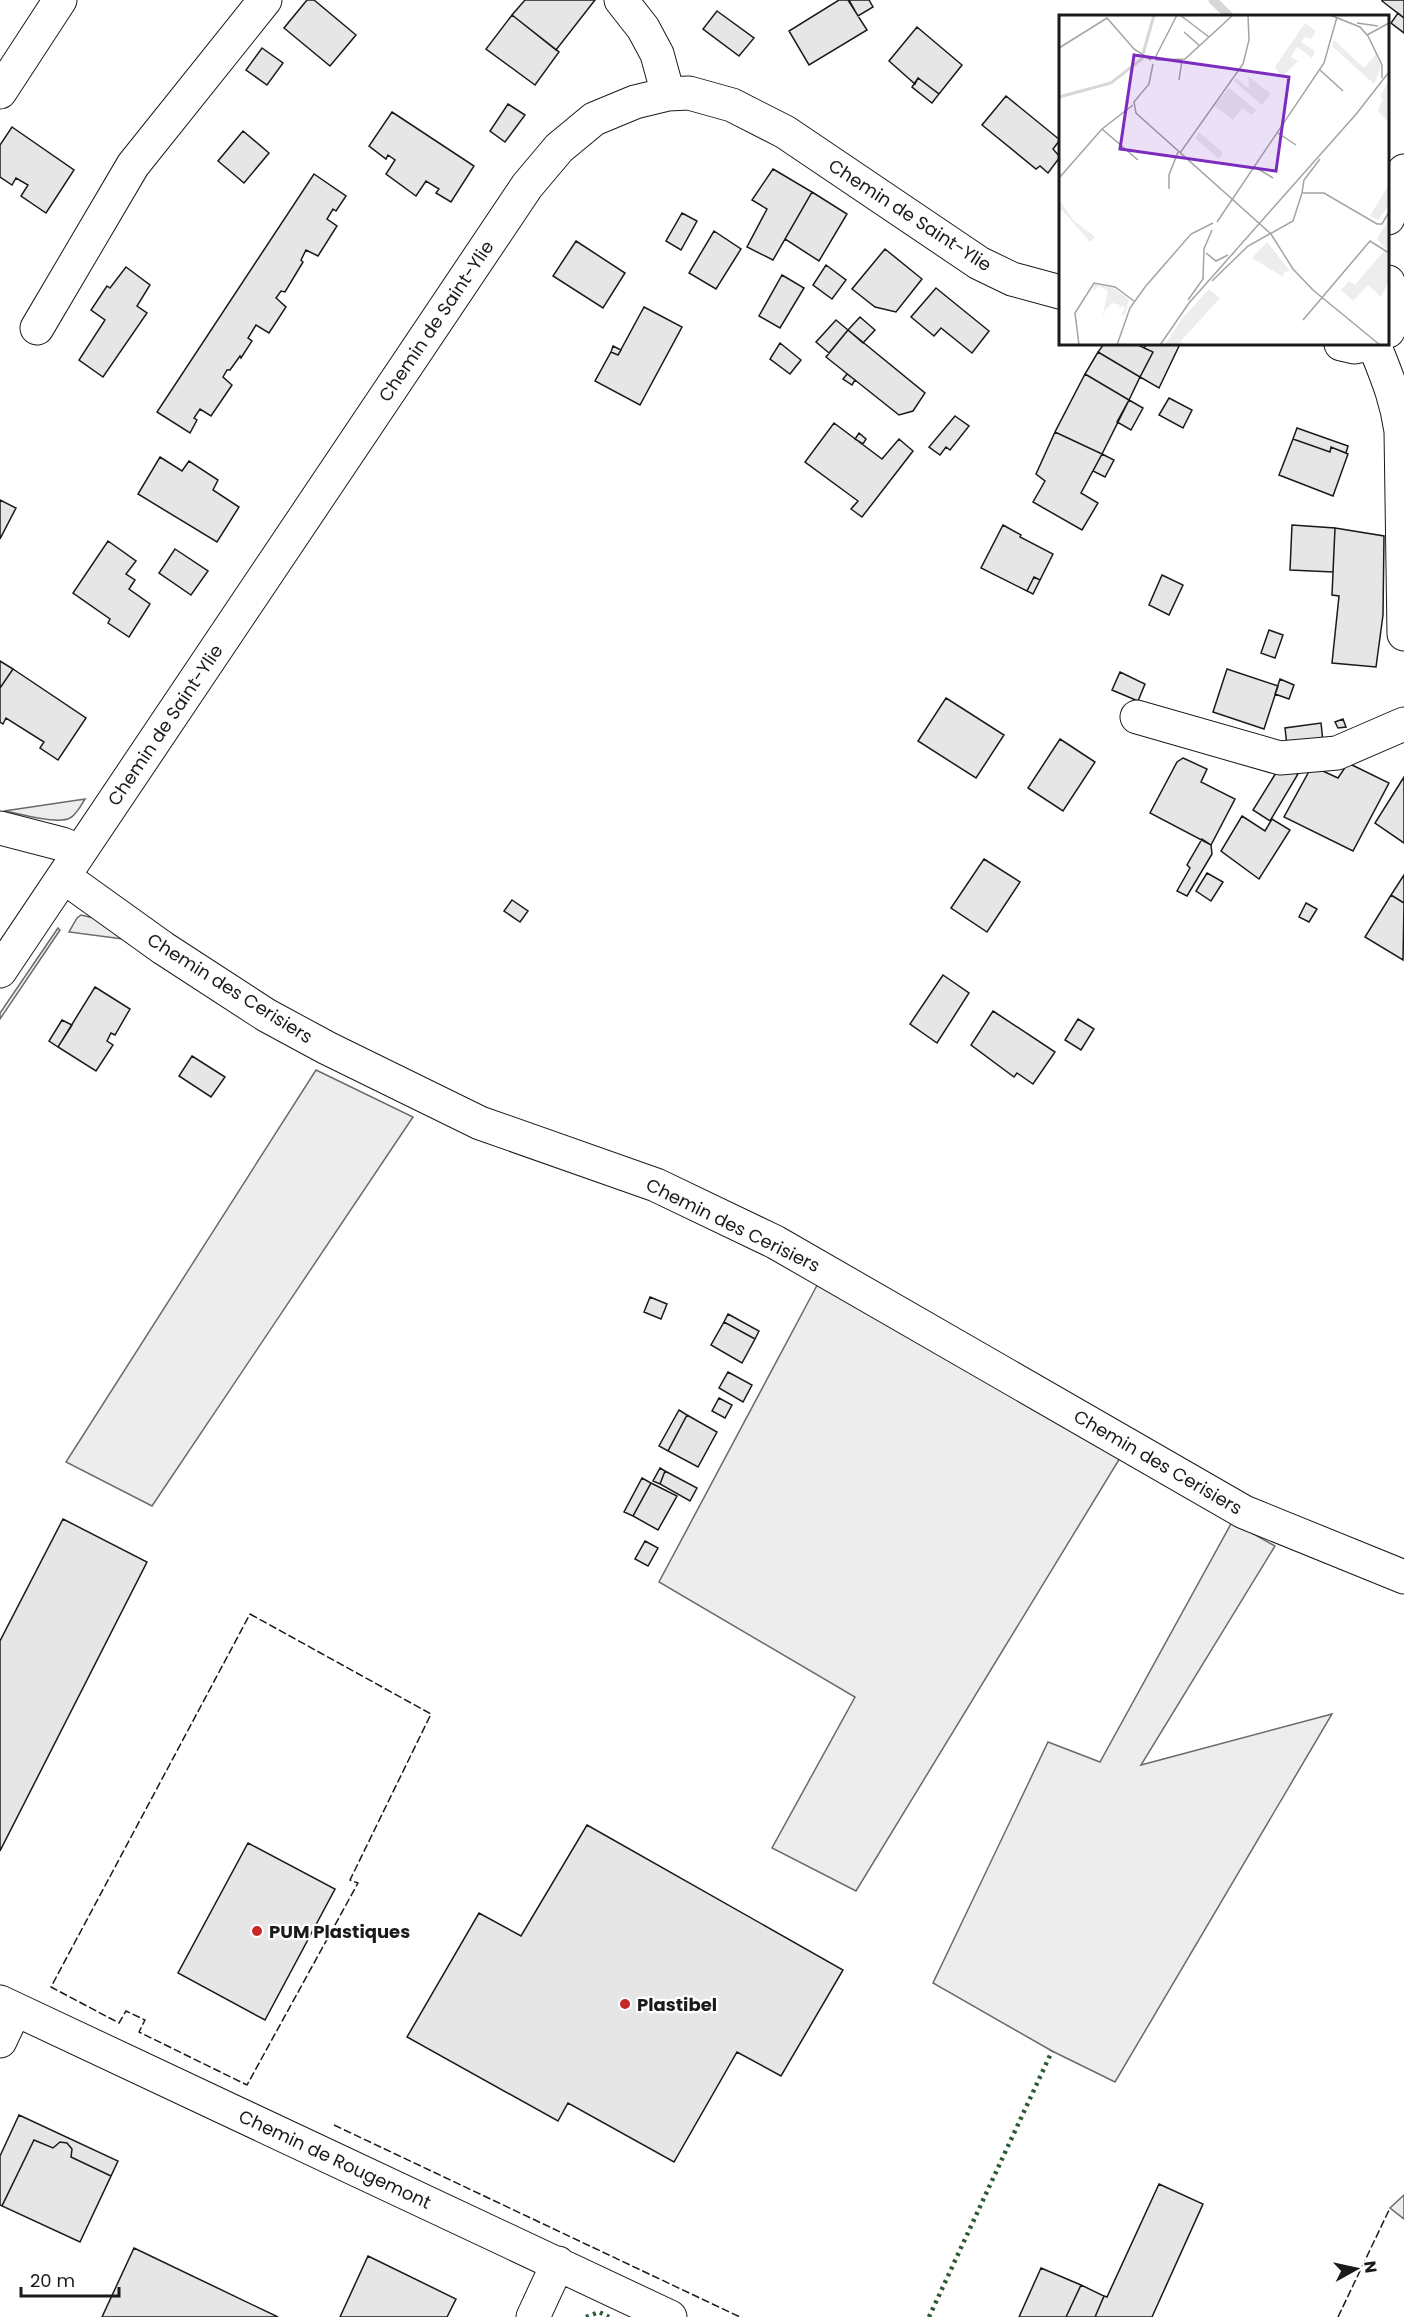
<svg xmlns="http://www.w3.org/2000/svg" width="1404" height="2317" font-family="Poppins,sans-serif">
	<rect width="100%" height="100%" fill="#fff"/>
	<!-- green -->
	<path fill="#ededed" stroke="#6a6a6a" stroke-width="1.5" d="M85,799C81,805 77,814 70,818C57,825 19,813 4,811Z
		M81,915L94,918L123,939L69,932L77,918Z
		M58,928L60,930L0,1019V1013Z
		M316,1070L413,1117L152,1506L66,1462Z
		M822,1276L1120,1458L856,1891L772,1848L855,1697L659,1582Z
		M1232,1522L1275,1546L1141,1765L1332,1714L1115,2082L1052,2051L933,1983L1048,1742L1100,1762Z
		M1404,2195V2219L1390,2208Z"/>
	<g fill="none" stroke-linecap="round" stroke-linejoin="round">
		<!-- stream -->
		<path stroke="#d7d7d7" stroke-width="9" d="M1213,0L1229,16"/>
	</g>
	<!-- building -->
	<path fill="#e6e6e6" stroke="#1a1a1a" stroke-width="1.5" d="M307,0H314L356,35L330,66L284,28Z
		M525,0H595L556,50L512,15Z
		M839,0H848L867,30L809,65L789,31Z
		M849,0H869L873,7L858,16Z
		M1404,0V18L1382,1V0Z
		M717,11L754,38L739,56L703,29Z
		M1398,13L1404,18V33L1391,23Z
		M512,15L559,52L535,85L486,49Z
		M917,27L962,65L939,94L918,78L915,84L889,61Z
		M262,48L283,63L267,85L246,70Z
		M918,78L939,94L932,103L912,87Z
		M1006,96L1060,140L1053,149L1060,157L1048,173L1040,166L1036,169L982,125Z
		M508,104L525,115L505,142L490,131Z
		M392,112L474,166L451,202L436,193L439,189L426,181L416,196L386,174L395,160L388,155L386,159L369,146Z
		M12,127L74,170L46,213L21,196L28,185L16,178L12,185L0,177V145Z
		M243,131L269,153L244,183L218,161Z
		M773,169L812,192L773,260L747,247L767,209L752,200Z
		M314,174L346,196L336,211L333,209L327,219L337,226L318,256L306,250L301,260L303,262L285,292L281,291L276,298L286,307L269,333L256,325L248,338L252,341L241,358L240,356L230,370H227L223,377L232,385L211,416L200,409L194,418L197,420L190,433L157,412Z
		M812,192L847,214L819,261L785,239Z
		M682,213L697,221L681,250L666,241Z
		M714,231L741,249L716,289L689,273Z
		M576,241L625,273L603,308L553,276Z
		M885,249L922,279L896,312L875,307L852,289Z
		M826,265L846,280L832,299L813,285Z
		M126,267L150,285L137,306L147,313L103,377L79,360L105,320L91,310L107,286L110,288Z
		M782,275L804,288L780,328L759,316Z
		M936,288L989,331L972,353L941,328L934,336L911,317Z
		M644,307L682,327L640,405L595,381L611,352L618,355Z
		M860,317L875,330L863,343L848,330Z
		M836,320L848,330L829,353L816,342Z
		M848,330L925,393L913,411L899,415L826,357Z
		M780,343L801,360L790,374L770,359Z
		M1104,344H1136L1153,352L1140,377L1098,352Z
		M1147,344H1180L1159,388L1140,377L1153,352L1144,348Z
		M613,346L621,350L618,355L611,352Z
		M1098,352L1140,377L1129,400L1085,374Z
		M847,374L855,380L852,385L843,379Z
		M1085,374L1129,400L1102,454L1055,432Z
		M1169,398L1192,410L1183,428L1159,415Z
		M1129,400L1143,408L1131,430L1117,422Z
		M955,416L969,426L950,450L946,447L940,455L929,447Z
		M834,423L882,459L899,439L913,451L862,517L851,509L858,501L805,462Z
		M1297,428L1348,446L1346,453L1331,447L1330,452L1293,439Z
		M1055,432L1102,454L1081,493L1098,503L1082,530L1033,502L1045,481L1036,474Z
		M859,433L866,439L863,444L855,439Z
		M1293,439L1330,452L1331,447L1348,454L1333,496L1279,475Z
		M1102,454L1114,460L1105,477L1093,471Z
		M160,457L182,471L189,461L218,480L213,490L239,507L217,542L138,494Z
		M0,500L16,508L0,539Z
		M1003,525L1021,535L1020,537L1053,554L1040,580L1034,577L1027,591L981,568Z
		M1292,525L1335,528L1333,572L1290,570Z
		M1335,528L1384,536L1383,615L1376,667L1332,663L1339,596L1332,595Z
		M108,541L136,561L126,574L135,580L129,589L150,604L129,637L108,623L110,619L73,593Z
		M175,549L208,571L191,595L159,573Z
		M1162,575L1183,585L1169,615L1149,605Z
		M1034,577L1040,580L1033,594L1027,591Z
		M1269,630L1283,635L1275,658L1261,653Z
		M0,661L13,669L0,688Z
		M13,669L86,718L58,760L40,748L44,742L6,718L3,724L0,722V688Z
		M1227,669L1278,686L1264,729L1213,712Z
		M1120,672L1145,684L1138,701L1112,690Z
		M1280,679L1294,685L1289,699L1275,694Z
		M946,698L1004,735L976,778L918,741Z
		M1343,719L1346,727L1338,728L1335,722Z
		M1321,723L1323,742L1287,746L1285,728Z
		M1060,739L1095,762L1063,811L1028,788Z
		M1183,758L1207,769L1201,782L1235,799L1211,845L1150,813L1177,762Z
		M1348,763L1389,783L1353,851L1284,817L1312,766L1338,778Z
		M1279,768L1298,774L1270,821L1253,810Z
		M1404,777V843L1375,823Z
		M1242,816L1265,831L1272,819L1290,830L1259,879L1221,851Z
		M1202,839L1211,845L1212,854L1187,896L1177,891L1190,868L1187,865Z
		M984,859L1020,882L987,932L951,908Z
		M1207,873L1223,882L1211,901L1196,891Z
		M1404,875V903L1391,895Z
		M1391,895L1404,903L1403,960L1365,937Z
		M512,900L528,911L520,922L504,911Z
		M1306,903L1317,909L1309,922L1299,917Z
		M943,975L969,993L937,1043L910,1024Z
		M95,987L130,1009L115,1035L111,1033L107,1041L113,1045L96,1071L58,1047Z
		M993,1011L1055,1052L1033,1084L1017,1073L1014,1077L971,1045Z
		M1078,1019L1094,1029L1081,1050L1065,1040Z
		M62,1020L72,1025L58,1047L49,1041Z
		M192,1056L225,1077L211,1097L179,1076Z
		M650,1297L667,1304L661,1319L644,1312Z
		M728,1314L759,1331L755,1339L724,1322Z
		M724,1322L755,1339L742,1363L711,1345Z
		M728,1372L752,1385L743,1402L719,1388Z
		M719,1398L732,1405L725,1418L712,1411Z
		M679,1410L687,1415L668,1451L659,1446Z
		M687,1415L717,1432L698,1467L668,1451Z
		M660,1468L665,1471L660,1484L653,1481Z
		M665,1471L697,1488L690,1501L660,1484Z
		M642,1478L651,1483L633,1516L624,1512Z
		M651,1483L677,1496L658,1530L633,1516Z
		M63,1519L147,1562L0,1851V1641Z
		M645,1541L658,1548L648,1566L635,1559Z
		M587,1825L843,1970L781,2076L737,2052L674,2162L568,2103L558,2121L407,2037L479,1913L521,1936Z
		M248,1843L335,1889L265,2020L178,1973Z
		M19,2115L118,2161L111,2176L71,2157L72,2149L67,2143L60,2142L53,2148L34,2140L2,2206L0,2205V2156Z
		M34,2140L53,2148L60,2142L67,2143L72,2149L71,2157L111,2176L80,2242L2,2206Z
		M1159,2184L1203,2204L1152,2317H1095L1104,2296L1107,2297Z
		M134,2248L278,2317H102Z
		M368,2256L456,2299L447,2317H340Z
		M1041,2268L1081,2285L1066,2317H1019Z
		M1081,2285L1104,2296L1095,2317H1066Z"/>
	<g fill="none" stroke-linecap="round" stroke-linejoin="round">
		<!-- minor casing -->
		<g stroke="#1a1a1a" stroke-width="35">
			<path id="minor" d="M621,0L643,28L657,54L668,94
				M0,92L60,0
				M37,328L133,165L265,0
				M1137,717L1280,758L1337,753L1404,724
				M0,828L62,844L80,851
				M64,877L163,948L266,1015L327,1048L480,1123L656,1185L775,1242L1244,1512L1404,1577
				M0,971L527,186L559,148L594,119L635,102L668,94L689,93L732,105L785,132L979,263L1012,279L1060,292
				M0,2002L670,2317
				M0,2041L15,2009
				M533,2317L558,2263"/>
		</g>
		<!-- major casing -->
		<g stroke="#1a1a1a" stroke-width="35">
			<path id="major" d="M1388,218L1404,171
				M1388,282C1397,299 1398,315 1388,331
				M1341,344L1354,347L1371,344
				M1374,344C1386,375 1396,396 1401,431L1404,634"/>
		</g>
		<!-- minor -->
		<use href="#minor" stroke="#fff" stroke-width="33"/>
		<!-- major -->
		<use href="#major" stroke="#fff" stroke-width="33"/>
		<!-- hedge -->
		<path stroke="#2b5a34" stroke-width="4.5" stroke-dasharray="3 4.5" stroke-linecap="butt" d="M586,2317L599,2312L609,2317
			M929,2317L1052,2051"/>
		<!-- fence -->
		<path stroke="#1a1a1a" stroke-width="1.5" stroke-dasharray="8 3" stroke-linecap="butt" d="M250,1614L431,1714L350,1880L358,1883L247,2085L139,2032L145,2020L126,2011L119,2023L51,1987Z
			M334,2125L740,2317
			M1338,2317L1390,2208"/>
	</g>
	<!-- markers -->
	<g fill="#c62828" stroke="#fff" stroke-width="2">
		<circle cx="257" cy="1931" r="6"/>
		<circle cx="625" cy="2004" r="6"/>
	</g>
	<g text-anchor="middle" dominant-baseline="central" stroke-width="4.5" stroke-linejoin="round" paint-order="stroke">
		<!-- street labels -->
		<g font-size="18" fill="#1a1a1a" stroke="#fff">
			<text transform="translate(910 215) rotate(33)">Chemin de Saint-Ylie</text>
			<text transform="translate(436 321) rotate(-56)">Chemin de Saint-Ylie</text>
			<text transform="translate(165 725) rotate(-56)">Chemin de Saint-Ylie</text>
			<text transform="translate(230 988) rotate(32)">Chemin des Cerisiers</text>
			<text transform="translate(733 1225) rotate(26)">Chemin des Cerisiers</text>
			<text transform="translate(1158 1462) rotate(30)">Chemin des Cerisiers</text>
			<text transform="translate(335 2159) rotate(25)">Chemin de Rougemont</text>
		</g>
		<!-- poi labels -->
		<g font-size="18" font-weight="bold" fill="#1a1a1a" stroke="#fff" text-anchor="start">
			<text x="269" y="1931">PUM Plastiques</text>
			<text x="637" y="2004">Plastibel</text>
		</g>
	</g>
	<!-- overview -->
	<g transform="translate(1059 15)">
		<rect width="330" height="330" fill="#fff"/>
		<path d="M246,8L257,16L252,24L246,22L242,27L256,36L253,43L238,32L232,42L239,46L223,62L216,52ZM275,25L305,53L317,39L322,52L315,69L273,31ZM189,61L212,79L203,90L175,66L177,63L190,74ZM330,65V108L319,96L324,83L321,81ZM170,73L197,95L193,100L183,93L174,105L155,91ZM140,117L164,138L160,144L136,123ZM330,169V190L319,205L311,201ZM0,184L14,205L36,222L31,227L3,195L0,197ZM330,203V237L318,224ZM208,227L231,256L225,257L224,262L193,243ZM325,236L330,240V266L322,282L309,270L294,286L282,275L290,266L296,270ZM35,269L54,273L70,284L66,300H63L66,291L60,293L61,290L53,288L46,295L45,299L64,304L44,299L49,276L40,271L34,276ZM150,274L161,283L122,326L126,330H106L122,305Z" fill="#ededed"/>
		<path fill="none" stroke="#d7d7d7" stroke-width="3" d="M84,39L95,0M0,82L52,68L84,43"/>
		<path fill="none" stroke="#a3a3a3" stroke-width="1.5" d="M121,0L150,22M271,0L301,12L308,20L330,8M298,8L319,11M125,17L141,31M308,19L323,50V63M0,33L48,3L75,34L92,45M96,43L118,0M97,45L126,44L174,0M94,49L90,69L75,87L77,98L212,219L234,254L254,275L321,330M261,55L284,76M120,65L123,45M298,98L330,57M43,114L79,145M219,118L237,130M121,138L184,49L190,25L189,0M196,152L214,163M0,163L43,114L74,90M110,174V160L119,137M243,178L245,165L261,144M158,207L265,48L278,2M147,238L157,246L169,240M153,266L189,231L234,206L243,178H265L318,209H323L330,197M129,285L144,264L145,234L153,215M244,305L311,226L330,238M20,330L16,298L35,268L56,272L75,286M58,330L71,293L86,272L132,219L154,208M101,330L130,288L299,97"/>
		<path fill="#7b2cbf" fill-opacity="0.15" stroke="#7b2cbf" stroke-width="3" d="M75,40L230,62L217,156L61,134Z"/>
		<rect width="330" height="330" fill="none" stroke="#1a1a1a" stroke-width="3"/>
	</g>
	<!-- north arrow -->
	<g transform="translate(1356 2269) rotate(82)" stroke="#ffffff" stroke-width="4.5" paint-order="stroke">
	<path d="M0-4.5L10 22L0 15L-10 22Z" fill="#1a1a1a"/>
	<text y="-9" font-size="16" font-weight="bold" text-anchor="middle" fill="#1a1a1a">N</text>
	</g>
	<!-- scale -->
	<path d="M21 2287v9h98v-9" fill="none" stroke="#1a1a1a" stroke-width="3"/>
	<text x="30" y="2287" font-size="18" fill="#1a1a1a" stroke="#ffffff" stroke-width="4.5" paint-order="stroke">20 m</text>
</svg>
